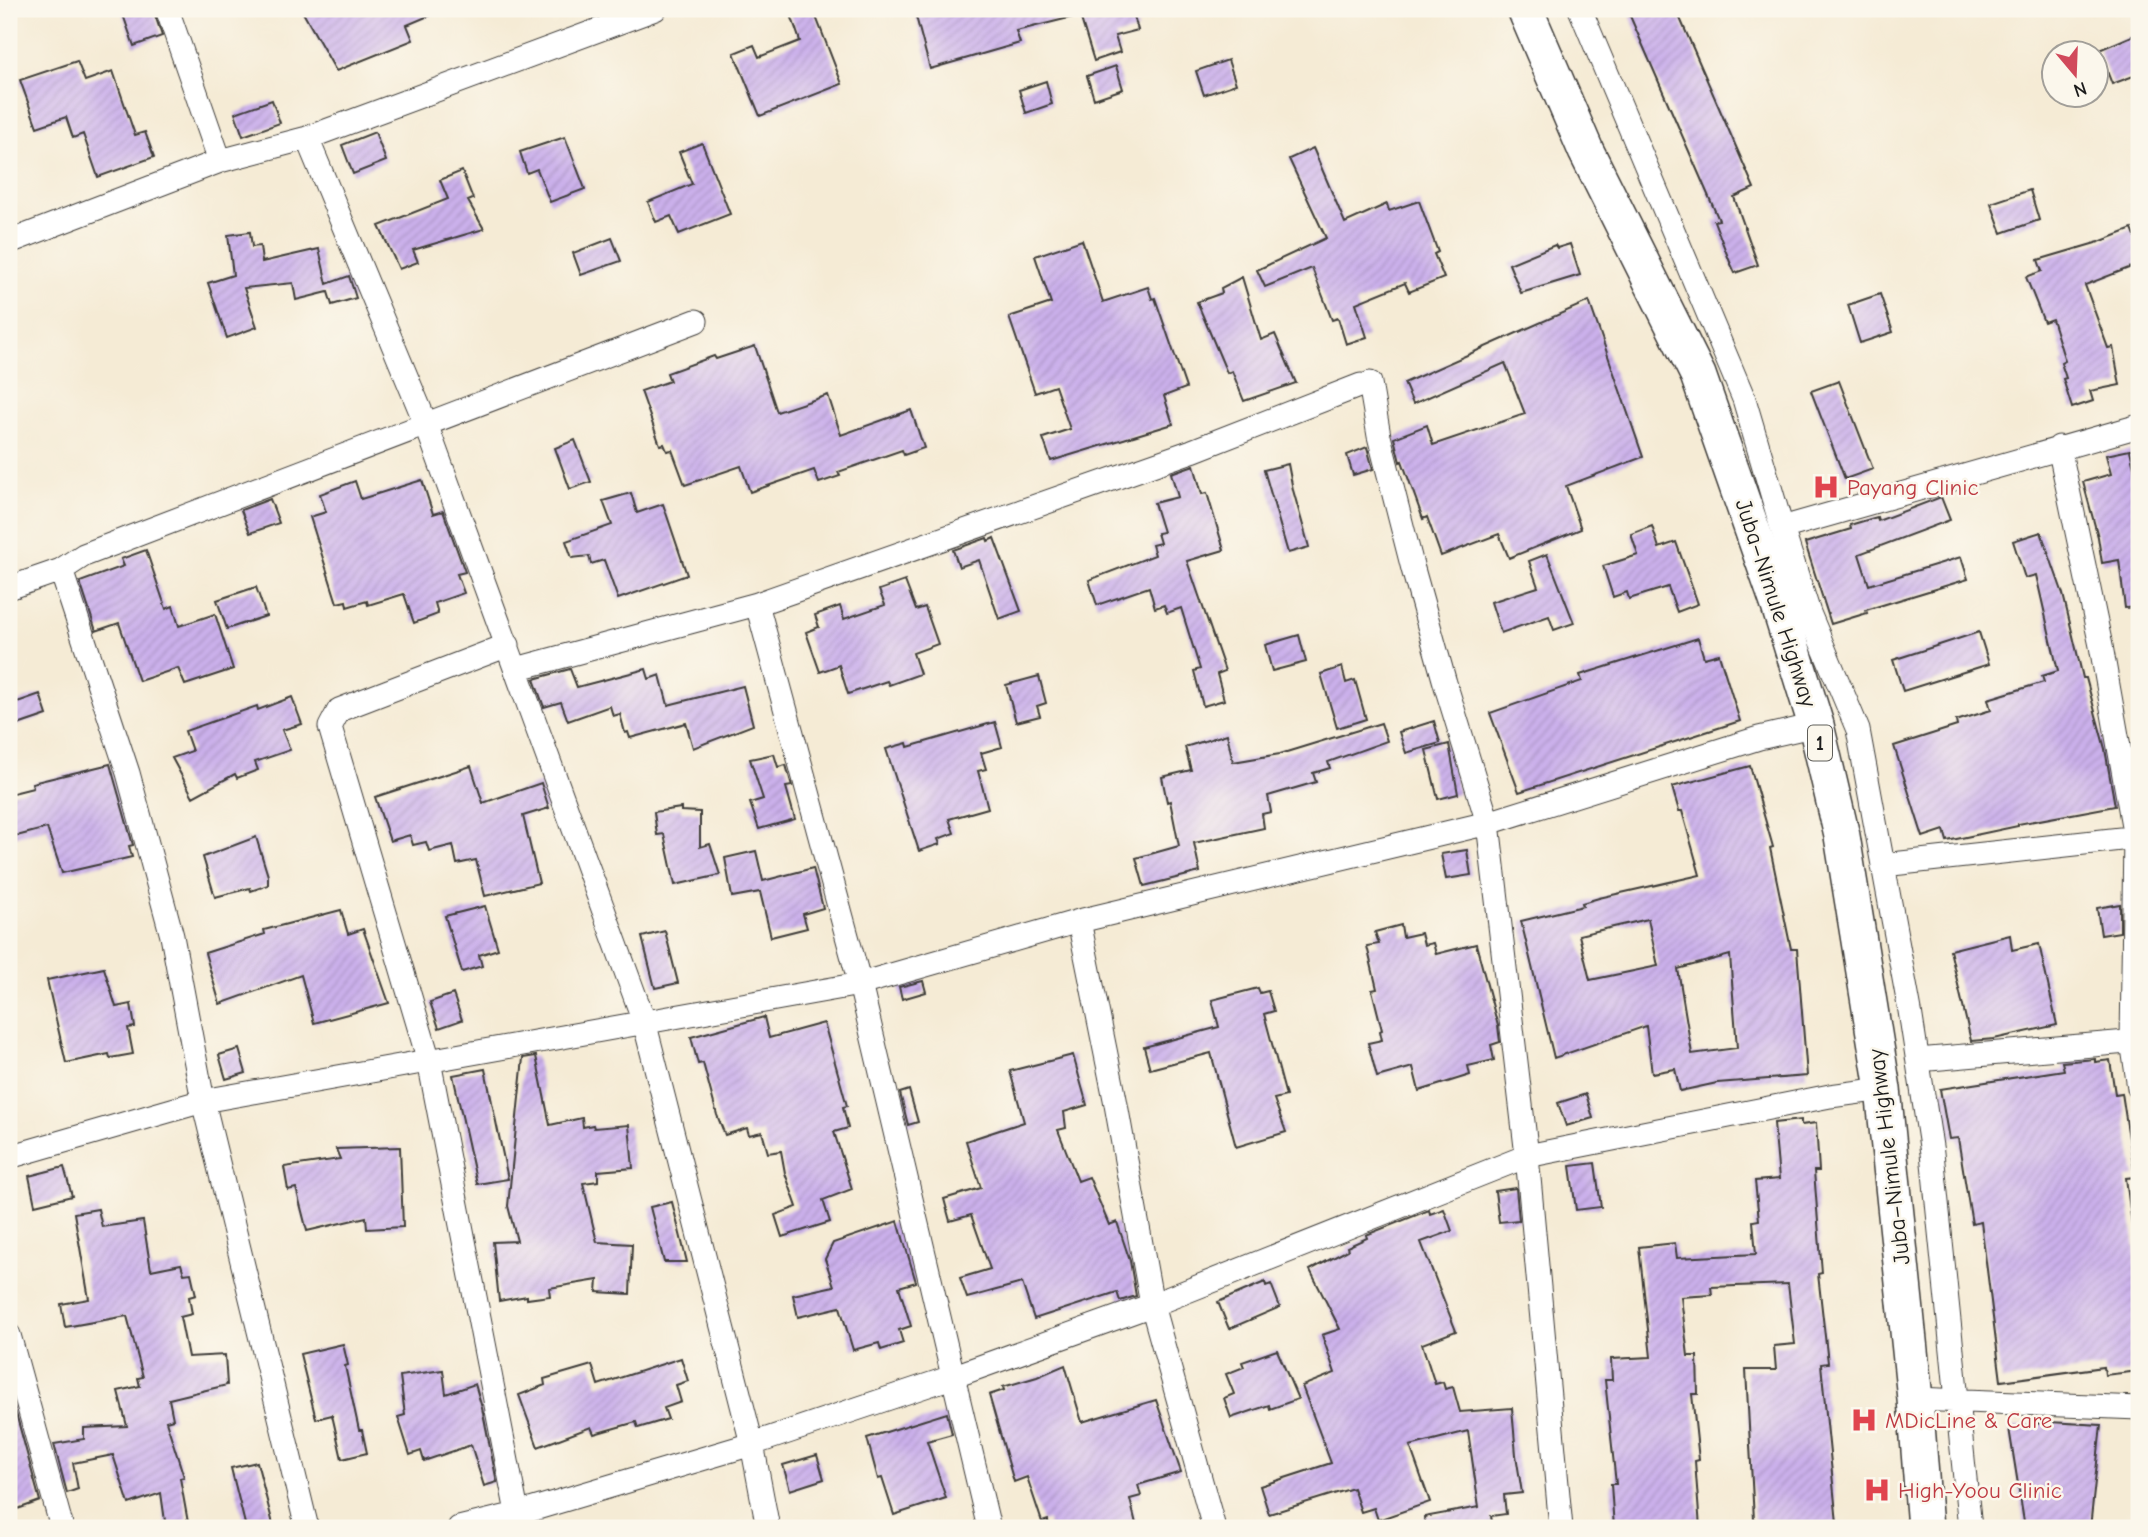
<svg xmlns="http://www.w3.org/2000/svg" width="2148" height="1537" font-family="'Comic Neue',sans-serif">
	<defs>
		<pattern id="building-hatch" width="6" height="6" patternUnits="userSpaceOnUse" patternTransform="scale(1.75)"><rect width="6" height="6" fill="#cbb0eb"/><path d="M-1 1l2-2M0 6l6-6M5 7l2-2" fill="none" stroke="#ae97c9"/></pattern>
	</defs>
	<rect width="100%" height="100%" fill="#fbf7ec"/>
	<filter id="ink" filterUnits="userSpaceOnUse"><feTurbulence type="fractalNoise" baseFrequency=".0143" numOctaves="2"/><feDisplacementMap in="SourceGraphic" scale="14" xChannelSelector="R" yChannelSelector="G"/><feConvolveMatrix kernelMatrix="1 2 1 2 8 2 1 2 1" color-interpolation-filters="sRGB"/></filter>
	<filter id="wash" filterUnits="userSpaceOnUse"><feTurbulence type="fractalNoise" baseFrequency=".00686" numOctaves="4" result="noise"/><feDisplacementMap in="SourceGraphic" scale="28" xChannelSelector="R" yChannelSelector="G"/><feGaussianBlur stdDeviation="1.57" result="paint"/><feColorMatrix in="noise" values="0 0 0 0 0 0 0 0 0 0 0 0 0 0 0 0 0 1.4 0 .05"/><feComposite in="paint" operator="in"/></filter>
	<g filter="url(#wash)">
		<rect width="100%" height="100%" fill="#f5ebd5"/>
		<g id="blocks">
			<!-- building -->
			<path fill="url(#building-hatch)" fill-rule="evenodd" d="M121,9H153L162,36L134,46Z
				M301,9H445L407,25L413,40L336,71Z
				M789,9H813L842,84L760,116L734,53L754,45L759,57L800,41Z
				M914,9H1072L1073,17L1016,31L1020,43L930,69Z
				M1078,9H1132L1138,30L1115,36L1120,52L1094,61Z
				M1647,9H1676L1754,188L1734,197L1758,265L1735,273L1730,262L1714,221L1719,220L1630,16Z
				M2139,33V74L2112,84L2099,50Z
				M1228,60L1236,84L1204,95L1196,71Z
				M77,61L85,81L113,71L135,135L145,132L154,157L98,177L83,134L73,138L66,117L37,127L20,80Z
				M1116,66L1123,89L1094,99L1087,76Z
				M1046,81L1052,104L1026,113L1019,90Z
				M272,100L280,123L243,136L235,113Z
				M375,132L386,161L353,174L342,145Z
				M565,137L585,189L550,202L537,169L527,173L520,152Z
				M702,143L730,214L679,234L671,216L656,222L648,202L692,184L679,152Z
				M1313,148L1345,223L1387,204L1389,211L1419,201L1438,252L1434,254L1444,278L1409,292L1405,283L1356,303L1367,337L1346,344L1338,318L1332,320L1312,268L1265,287L1257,270L1326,238L1289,159Z
				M462,171L473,199L468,201L484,229L413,250L418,262L399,269L379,226L448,199L440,180Z
				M2030,190L2039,220L2002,233L1991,203Z
				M2132,229L2139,247V264L2085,285L2108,348L2113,347L2120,385L2090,391L2093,401L2072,408L2063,379L2066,378L2061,363L2065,361L2052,319L2044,322L2026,277L2042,271L2038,260L2099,242Z
				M250,232L252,247L260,246L262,262L319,249L327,284L349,276L356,298L332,305L328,292L296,300L293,283L244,288L257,327L227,338L208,283L233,275L228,235Z
				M612,238L621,261L581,275L573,253Z
				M1082,240L1103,302L1148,287L1152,299L1155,298L1186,388L1164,396L1173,424L1051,461L1043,438L1070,429L1055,386L1035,393L1009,317L1051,303L1035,256Z
				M1570,244L1580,275L1521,293L1509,264L1555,245L1557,248Z
				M1242,277L1261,340L1275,334L1296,383L1244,401L1232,371L1227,373L1197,302L1222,293L1221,288Z
				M1880,294L1893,332L1860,343L1848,305Z
				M1589,301L1643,457L1566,486L1581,529L1509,558L1499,534L1441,556L1427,517L1423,519L1402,461L1400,462L1394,438L1427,425L1433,445L1525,414L1505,363L1413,404L1404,383Z
				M755,346L777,412L828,395L841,435L911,410L924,448L904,455L902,450L838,472L840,476L819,483L814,470L750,492L741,466L685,485L672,450L667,451L664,444L660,445L641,391L670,381L667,373L714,356L716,359Z
				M1839,381L1873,469L1845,479L1811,391Z
				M575,440L591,482L570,489L555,448Z
				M1367,447L1373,469L1353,475L1347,455Z
				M2130,450L2139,489V607L2125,608L2119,560L2102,563L2098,537L2083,482L2111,474L2106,455Z
				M1288,464L1293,490L1309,547L1288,553L1264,470Z
				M1194,465L1202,494L1207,493L1224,550L1187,561L1225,671L1217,674L1224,700L1203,706L1194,671L1200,669L1181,608L1167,613L1164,605L1155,608L1149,587L1097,605L1089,580L1155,555L1152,545L1160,543L1157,533L1163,532L1154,503L1178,497L1171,473Z
				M422,480L433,514L443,511L465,572L457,574L464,593L435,603L438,614L414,623L404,594L368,605L367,601L347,607L346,601L337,603L310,517L326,512L320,494L355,481L361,499Z
				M631,493L637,513L663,504L687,575L618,599L604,560L591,564L589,556L572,558L566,541L612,525L603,501Z
				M1941,497L1950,520L1859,554L1869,585L1961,557L1968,579L1866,610L1867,613L1831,624L1805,543L1851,529L1850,525L1877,517L1878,521Z
				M270,499L279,523L250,533L241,510Z
				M1652,526L1659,548L1676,542L1698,604L1677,612L1668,587L1629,599L1627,592L1613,597L1603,566L1638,555L1631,534Z
				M2041,532L2063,594L2083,678H2086L2105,749L2115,806L2018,824V826L1947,841L1944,830L1923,837L1894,746L1957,726L1956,721L1991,710L1988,699L2044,682L2042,676L2058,671L2036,575L2025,578L2013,541Z
				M987,538L988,541L994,538L1021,611L999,619L979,560L959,567L953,550Z
				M146,550L166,609L173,606L179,626L215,614L233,669L185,685L178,668L139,681L119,623L96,631L80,582L124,566L121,559Z
				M1547,554L1574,623L1554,630L1549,616L1501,633L1491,602L1538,587L1529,561Z
				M905,581L916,610L925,607L938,644L913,653L920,674L889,685L887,681L848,694L839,665L820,672L806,632L819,627L815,615L840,606L844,619L885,605L879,590Z
				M256,587L266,616L227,629L217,600Z
				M1979,632L1989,664L1903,691L1893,660Z
				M1299,635L1306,662L1272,671L1265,645Z
				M1698,638L1704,658L1719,654L1740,721L1519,792L1490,713L1582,681L1580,675Z
				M1342,667L1346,683L1355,680L1366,719L1337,728L1321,674Z
				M570,669L577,687L646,669L649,679L660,675L668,705L743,686L753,725L693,748L686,723L630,738L628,732L625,733L620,714L613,716L610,706L568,721L561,702L544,707L534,679Z
				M1039,676L1046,703L1037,706L1040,716L1016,722L1006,685Z
				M40,694L47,715L9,728V705Z
				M292,697L302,724L282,730L290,750L255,762L258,770L237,778L235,774L193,797L172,758L192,751L185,731L257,706L258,710Z
				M1434,721L1440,743L1406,753L1399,732Z
				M995,722L1002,747L981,753L986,769L978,771L988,808L949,819L954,833L938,839L940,844L919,851L886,749L907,743L908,747Z
				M1381,723L1387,741L1328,762L1330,768L1313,773L1316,782L1268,796L1271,812L1262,814L1264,828L1194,843L1200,872L1144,886L1136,858L1179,846L1170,801L1167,802L1162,777L1191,770L1185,747L1227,734L1233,762L1280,754Z
				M1449,744L1458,794L1438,799L1426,750Z
				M774,754L778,767L786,765L792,786L786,787L795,819L759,829L750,803L763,799L750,759Z
				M110,764L133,845L129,846L132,857L62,873L47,828L13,837L9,820V794L33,788L32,783Z
				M471,766L483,803L541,783L549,808L523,816L539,883L485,896L476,860L457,864L453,845L429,851L426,842L413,845L410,835L390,841L375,797Z
				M1750,766L1773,847L1770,848L1791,949H1797L1807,1076L1717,1083L1680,1091L1675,1069L1652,1073L1646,1026L1554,1058L1521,921L1583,906L1582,903L1599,898L1700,875L1682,811H1679L1672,787ZM1648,919L1658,966L1590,980L1579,935ZM1730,955L1737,1048L1692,1054L1678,969Z
				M681,808V811L700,812V847L710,844L720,875L675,885L664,834L657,835L654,812Z
				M256,837L268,876V885L251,891L250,888L215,897L203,857Z
				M1467,850L1471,875L1446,879L1441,854Z
				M756,851L763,881L813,868L823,908L803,914L807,928L771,937L760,892L732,897L725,858Z
				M2120,904V932L2101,935L2097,908Z
				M485,906L498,949L479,955L482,966L462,972L445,916Z
				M341,910L348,934L363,929L389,1003L314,1023L301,975L220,1004L205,953L265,934L264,930Z
				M1401,925L1403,937L1421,933L1424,945L1433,943L1436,954L1476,944L1498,1026L1500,1042L1491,1045L1494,1060L1468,1066L1470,1075L1419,1091L1413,1067L1377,1077L1368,1043L1382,1040L1380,1031L1382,1030L1372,990L1377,989L1367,946L1379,944L1375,932Z
				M665,931L678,983L655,988L642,937Z
				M2010,935L2012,950L2039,944L2057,1025L1994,1039L1971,1041L1950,950Z
				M104,968L116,1007L131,1004L135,1027L128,1028L133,1054L110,1058L109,1054L66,1063L47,980Z
				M923,981L926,992L902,999L899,987Z
				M1258,988L1260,993L1268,991L1274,1011L1264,1014L1286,1096L1274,1099L1286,1132L1236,1147L1211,1053L1150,1069L1144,1047L1219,1027L1212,1000Z
				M453,994L462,1020L439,1028L430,1002Z
				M764,1017L769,1038L824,1023L847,1106L843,1107L848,1128L834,1132L852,1189L823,1200L830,1222L782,1237L775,1215L797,1207L785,1173L781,1151L768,1153L762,1132L749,1135L747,1128L725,1135L717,1115L703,1063L698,1064L691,1037Z
				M239,1049L246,1073L226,1079L219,1055Z
				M1073,1055L1087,1105L1064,1112L1066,1128L1058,1130L1078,1181L1089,1177L1109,1225L1117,1222L1130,1261L1136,1296L1120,1301L1117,1292L1034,1319L1022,1283L967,1298L960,1278L990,1269L971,1215L950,1221L944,1199L981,1188L966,1141L1024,1122L1010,1071Z
				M536,1056L550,1125L582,1118L583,1127L593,1125L594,1128L629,1125L633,1168L598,1171V1181L583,1183L597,1242L632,1244L630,1294L597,1292L598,1280L549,1288L550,1296L527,1299V1296L499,1301L493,1242L517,1241L508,1206L523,1058Z
				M2095,1059V1062L2110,1060L2115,1094L2122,1093L2135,1177L2126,1178L2139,1281V1371L2105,1375L2104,1367L2001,1381L1981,1222L1972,1224L1958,1138L1949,1139L1940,1089L2064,1070L2062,1062Z
				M485,1069L508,1179L477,1184L453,1075Z
				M909,1090L918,1122L908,1125L900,1093Z
				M1586,1094L1593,1118L1566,1126L1558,1103Z
				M1801,1120V1125L1816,1123L1819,1171H1814L1822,1273L1818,1274L1828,1363L1821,1364L1837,1523L1758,1528V1520H1754L1746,1370H1776L1774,1346L1795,1344L1788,1284L1711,1287L1712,1295L1681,1297L1688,1356H1697L1698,1394H1692L1699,1460L1695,1461L1700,1528H1614L1611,1484H1616L1605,1380H1612L1611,1359L1651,1357L1639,1247L1675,1243L1677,1258L1756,1254L1753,1221L1759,1220L1755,1181L1779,1179L1774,1123Z
				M400,1147L403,1227L367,1229L366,1217L307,1231L296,1188L288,1190L284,1167L340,1159L336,1149Z
				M1595,1163L1601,1207L1576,1210L1570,1166Z
				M64,1167L72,1196L35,1205L29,1176Z
				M1516,1188L1519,1220L1499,1222L1495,1191Z
				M672,1202L687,1262H664L650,1207Z
				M98,1209L102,1227L143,1221L151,1270L181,1264L184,1274L191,1273L196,1295L189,1297L192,1314L180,1317L188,1357L225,1355L227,1385L169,1399L173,1419L166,1421L184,1477L180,1478L189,1528H166L161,1493L129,1504L113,1455L73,1463L78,1489L67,1493L54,1444L84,1439V1428L127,1426L118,1391L140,1386L138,1378L143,1377L127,1316L65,1327L61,1304L89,1299L74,1213Z
				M1444,1209L1452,1231L1421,1242L1456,1331L1422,1344L1435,1384L1443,1382L1445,1389L1453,1387L1460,1412L1512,1408L1516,1455L1522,1493L1504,1495L1506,1514L1491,1516L1493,1528H1425L1424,1517L1479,1507L1468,1431L1410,1446L1430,1502L1378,1520L1374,1508L1361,1512L1353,1488L1269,1514L1260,1486L1331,1463L1302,1386L1335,1373L1322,1335L1340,1329L1310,1270L1348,1250L1347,1247L1367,1238L1366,1235L1429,1210L1430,1214Z
				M898,1221L916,1282L899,1287L911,1326L899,1330L903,1343L881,1350L879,1343L853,1350L840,1307L798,1317L793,1295L834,1286L825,1259L833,1243Z
				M1265,1282L1266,1286L1271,1284L1280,1307L1229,1329L1218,1302Z
				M343,1344L348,1365L345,1366L359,1430H362L367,1453L342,1459L332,1415L316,1419L300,1354Z
				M1277,1350L1298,1399L1270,1409L1269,1405L1231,1418L1224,1398L1234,1394L1226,1374L1244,1367L1242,1362Z
				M681,1358L688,1381L676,1385L681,1402L664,1408L668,1419L638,1428L636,1422L594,1434L591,1427L538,1447L519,1395L545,1385L544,1379L592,1365L598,1385Z
				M1065,1365L1082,1422L1156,1400L1181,1472L1138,1485L1141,1496L1130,1499L1137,1528H1049L1048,1520L1042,1522L1027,1477L1014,1482L989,1395L1004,1390L1003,1387L1037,1377Z
				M443,1370L446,1394L475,1384L482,1408L497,1482L484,1486L471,1445L424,1461L421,1451L410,1455L398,1417L405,1415L400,1376Z
				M12,1399L40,1501L9,1512V1400Z
				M947,1413L952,1434L927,1441L946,1498L894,1515L882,1478L878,1479L867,1438Z
				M2049,1422L2101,1425L2090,1528H2025L2009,1428Z
				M817,1455L824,1479L790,1490L783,1465Z
				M257,1462L274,1528H246L231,1468Z"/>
		</g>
	</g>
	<g filter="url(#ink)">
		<use href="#blocks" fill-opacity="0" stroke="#3d3b38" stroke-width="2"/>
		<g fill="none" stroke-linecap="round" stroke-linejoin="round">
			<!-- street casing -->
			<g stroke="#3d3b38" stroke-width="25">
				<path id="street" d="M167,9L220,161
					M1580,9L1744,399L1782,528L1809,613L1858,730L1910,1011L1932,1153L1970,1528
					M307,138L426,424L644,1021L752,1444L768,1528
					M9,242L220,161L307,138L655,9
					M1370,383L1379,436L1413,569L1445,683L1488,823L1527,1156L1561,1528
					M2059,447L2101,646L2135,837L2132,1041L2139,1088
					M1782,528L2139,426
					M61,570L128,773L172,936L203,1101L307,1528
					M9,588L61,570L84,555L696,321
					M757,604L860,984L989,1528
					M508,645L339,710L330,727L429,1061L520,1528
					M516,669L757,604L1192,451L1361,385
					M1883,865L2139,837
					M1079,921L1115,1099L1152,1305L1214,1528
					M1918,1060L2139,1041
					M9,1157L203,1101L860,984L1079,921L1488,823L1759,738L1816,725
					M9,1335L62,1528
					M1915,1399L2139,1408
					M459,1528L517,1514L752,1444L952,1377L1152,1305L1527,1156L1830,1096L1883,1089"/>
			</g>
			<!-- primary casing -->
			<g stroke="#3d3b38" stroke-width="38">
				<path id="primary" d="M1525,9L1586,151L1698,375L1779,606L1816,725L1842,836L1883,1089L1915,1399L1925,1528"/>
			</g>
			<!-- street -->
			<use href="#street" stroke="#fff" stroke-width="23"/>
			<!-- primary -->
			<use href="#primary" stroke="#fff" stroke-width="35"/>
		</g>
	</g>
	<!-- icons -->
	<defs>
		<g id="hospital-bare" transform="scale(2.1)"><path d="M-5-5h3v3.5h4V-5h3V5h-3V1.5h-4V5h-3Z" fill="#e0444e" stroke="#fbf7ec" stroke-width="2.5" paint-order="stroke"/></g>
	</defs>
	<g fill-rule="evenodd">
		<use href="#hospital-bare" x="1826" y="487"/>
		<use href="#hospital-bare" x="1864" y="1420"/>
		<use href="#hospital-bare" x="1877" y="1490"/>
	</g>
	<g text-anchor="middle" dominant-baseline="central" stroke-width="5" stroke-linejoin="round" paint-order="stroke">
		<!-- shield labels -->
		<rect fill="#fbf7ec" stroke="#5f5e5a" stroke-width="2" x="1808" y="725.5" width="24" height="35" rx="5"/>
		<g font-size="21" font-weight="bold" fill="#1c1c1c">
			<text x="1820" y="743">1</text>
		</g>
		<!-- health labels -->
		<g font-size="23" fill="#be3a42" stroke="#fbf7ec" text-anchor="start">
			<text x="1847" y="487">Payang Clinic</text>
			<text x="1885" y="1420">MDicLine &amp; Care</text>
			<text x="1898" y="1490">High-Yoou Clinic</text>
		</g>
		<!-- street labels -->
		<g font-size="23" fill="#1c1c1c" stroke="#fbf7ec">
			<text transform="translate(1776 603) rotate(72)">Juba–Nimule Highway</text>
			<text transform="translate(1889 1157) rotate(-97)">Juba–Nimule Highway</text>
		</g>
	</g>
	<!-- margin -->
	<rect width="2148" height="1537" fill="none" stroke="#fbf7ec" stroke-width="35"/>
	<!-- north arrow -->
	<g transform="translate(2075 74) rotate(161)"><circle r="33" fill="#fbf7ec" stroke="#a29f99" stroke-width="2"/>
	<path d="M0-5L12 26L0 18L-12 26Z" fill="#d1495b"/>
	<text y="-10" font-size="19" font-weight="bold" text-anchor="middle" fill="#1c1c1c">N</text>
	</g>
</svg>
